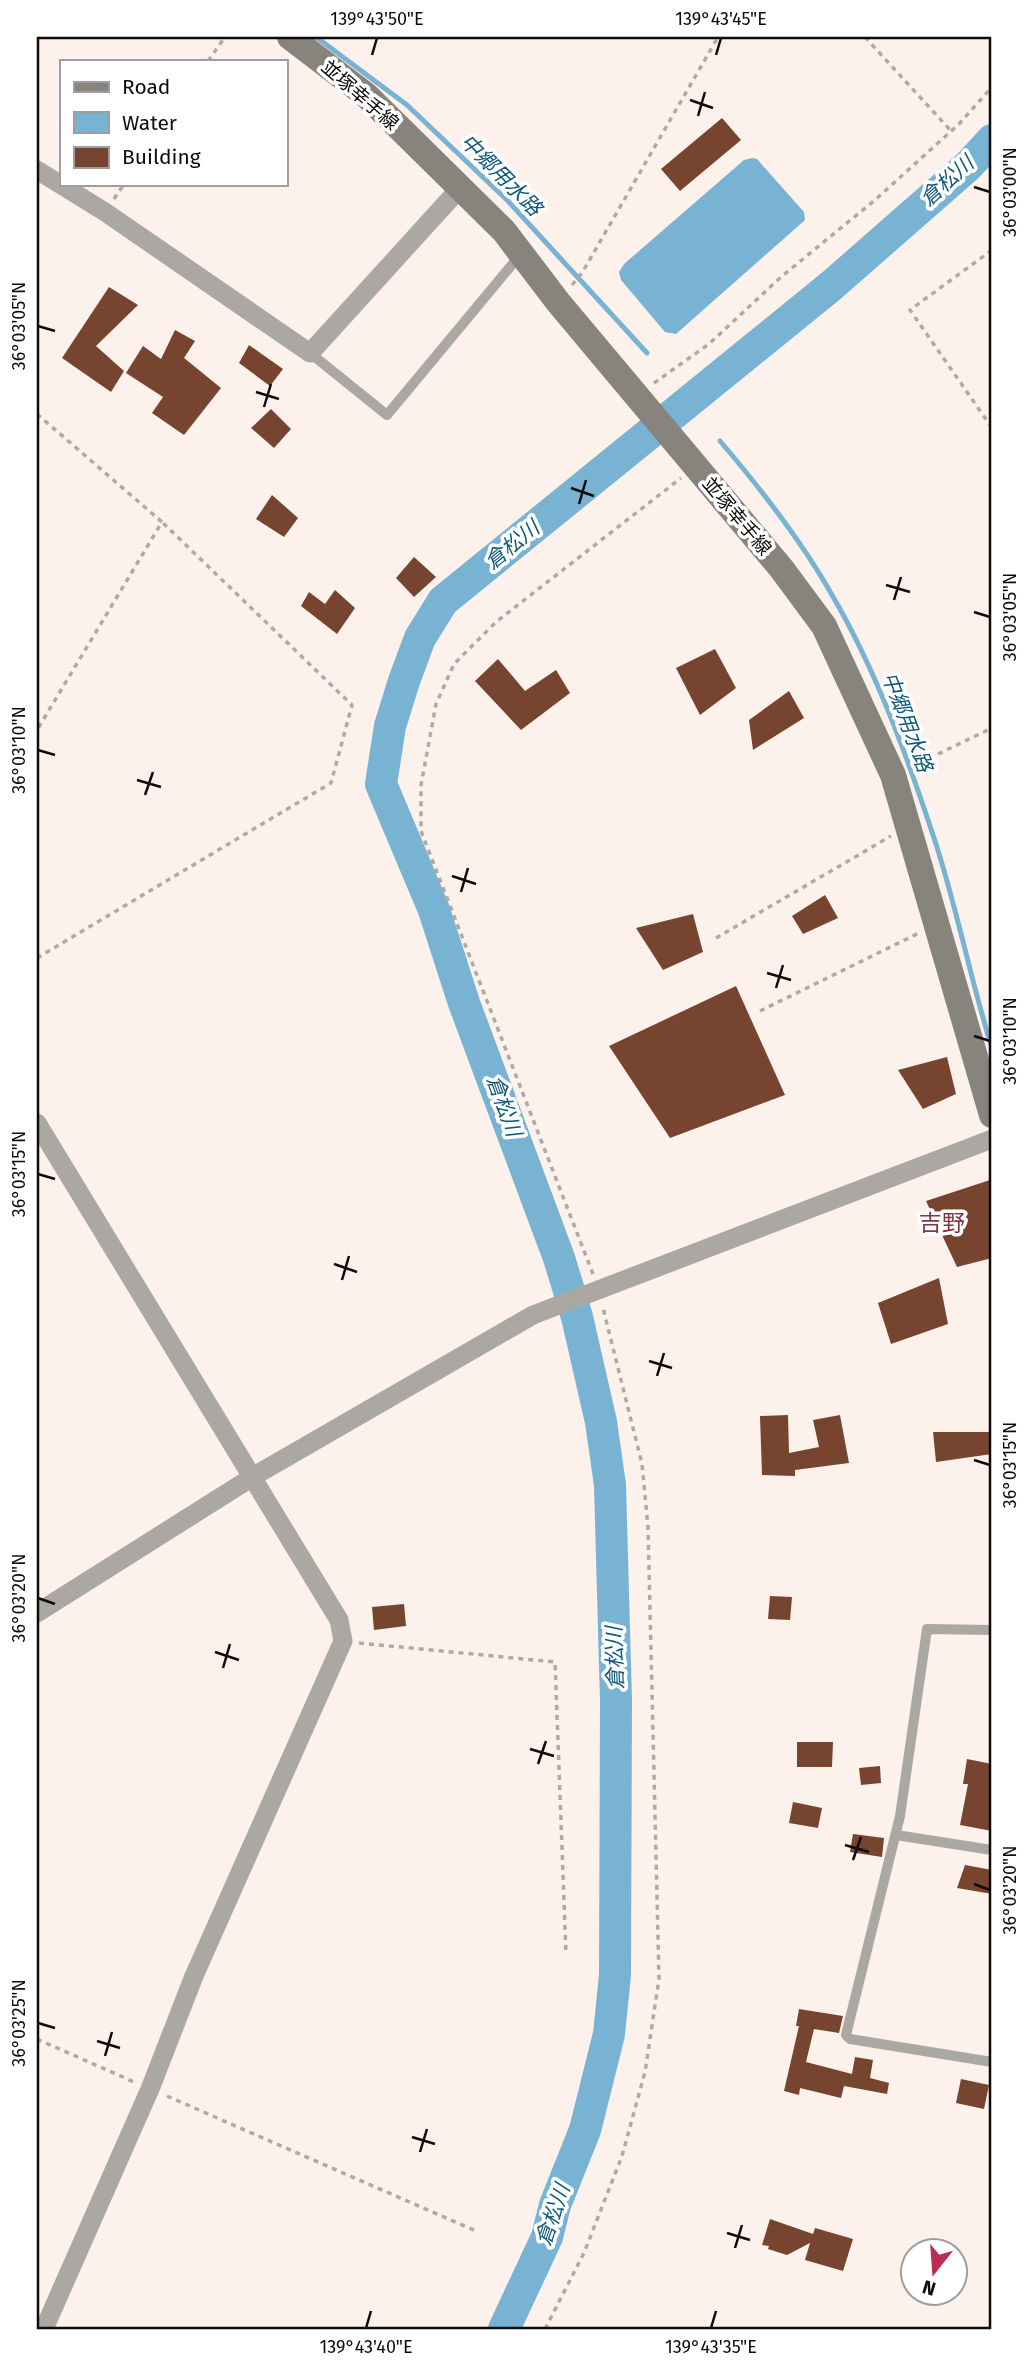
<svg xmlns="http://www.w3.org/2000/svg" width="1029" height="2366" font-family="'Fira Sans','Noto Sans JP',sans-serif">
	<rect width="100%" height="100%" fill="#fdf1ec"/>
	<!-- water -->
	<path fill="#78b3d4" d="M752,158L757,159L804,212L805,220L676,334L665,332L621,280L619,272L624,264L744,160Z"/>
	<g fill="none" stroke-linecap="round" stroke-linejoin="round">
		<!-- stream -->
		<path stroke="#78b3d4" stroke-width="5" d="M316,37L407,105L507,200L647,353
			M720,441C761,489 801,540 832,595C876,670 907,756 934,838C957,907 970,979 992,1048"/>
		<!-- river -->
		<path stroke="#78b3d4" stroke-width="32" d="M504,2329L547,2237L555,2205L585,2130L609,2034L615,1975L616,1701L610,1485L601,1422L577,1317L559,1258L464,1003L434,910L381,784L390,726L404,681L420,638L443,601L831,286L968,166L992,140"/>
	</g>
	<!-- building -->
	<path fill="#774430" d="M722,118L741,140L680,191L661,169Z
		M109,287L138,305L96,346L124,371L111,392L62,358Z
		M175,330L195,341L184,358L221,388L184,435L152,413L163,397L126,373L143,346L161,359Z
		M249,345L283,369L270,386L239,363Z
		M271,409L291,429L274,448L251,428Z
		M272,495L298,518L284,537L256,519Z
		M414,557L436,577L414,597L396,578Z
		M335,590L355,608L337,634L301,606L309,592L325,604Z
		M715,649L736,688L700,715L676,668Z
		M498,659L525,691L556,670L570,693L521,730L475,681Z
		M789,691L804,718L753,750L749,720Z
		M825,895L838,918L803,934L792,916Z
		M693,914L703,952L663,970L636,928Z
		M736,986L785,1095L670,1138L609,1046Z
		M947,1057L956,1094L923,1109L898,1070Z
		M990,1180L992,1258L957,1267L926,1201Z
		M939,1278L948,1324L891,1344L878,1303Z
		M788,1415L789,1453L819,1447L813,1420L840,1415L849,1463L795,1470V1476L762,1475L760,1416Z
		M933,1432H992V1454L936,1462Z
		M770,1596L792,1597L790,1620L768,1619Z
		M404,1604L406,1626L374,1630L372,1607Z
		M797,1742H833L832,1767H797Z
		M967,1759L992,1764V1831L960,1825L968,1784H963Z
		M880,1766L881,1783L861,1785L859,1768Z
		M793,1802L822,1808L818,1828L789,1823Z
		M853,1834L884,1838L882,1857L850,1852Z
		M965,1865L992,1870V1894L957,1888Z
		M799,2009L843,2016L839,2033L814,2029L806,2062L852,2074L855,2057L873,2060L870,2078L889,2083L887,2094L844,2086L841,2098L800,2088L799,2095L784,2091L799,2026H796Z
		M961,2079L989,2085L984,2109L956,2103Z
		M770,2219L813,2234L815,2228L853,2239L843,2271L805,2260L810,2243L787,2255L768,2249L769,2246L762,2245Z"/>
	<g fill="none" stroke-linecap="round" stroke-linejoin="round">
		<!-- path -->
		<path stroke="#b2a9a5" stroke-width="3.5" stroke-dasharray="5 5" stroke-linecap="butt" d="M865,37L951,131
			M208,61L225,37
			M114,199L124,184
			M992,250L910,310L992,428
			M572,285L582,273L718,37
			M654,383L709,344L781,277L875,200L959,124L992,87
			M37,414L162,522L37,730
			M911,767L992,728
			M716,938L891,836
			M37,958L331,783L352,705L162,522
			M760,1011L919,933
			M593,1274L421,831V785L436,704L454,664L496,622L681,478
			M359,1643L555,1662L566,1954
			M37,2039L134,2082
			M167,2096L476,2231
			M545,2329L584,2253L622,2156L645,2072L659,1979L648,1527L642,1464L603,1308"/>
		<!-- service -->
		<path stroke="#aba8a4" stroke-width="10" d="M310,353L387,415L520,255
			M992,1630L927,1629L900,1816L846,2035L850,2039L992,2062
			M896,1835L992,1850"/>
		<!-- minor -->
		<path stroke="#aba8a4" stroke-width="19" d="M37,170L105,212L310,353L460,188
			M37,1123L339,1620L343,1641L194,1976L150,2089L44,2329
			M37,1613L254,1476L533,1315L992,1139"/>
		<!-- secondary -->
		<path stroke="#87847e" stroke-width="26" d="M290,37L366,95L504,231L558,302L781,568L824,626L893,775L992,1115"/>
	</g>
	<!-- ticks -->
	<path fill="none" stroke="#0f0b0a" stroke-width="2.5" d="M372,55L377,38M716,55L721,38M690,100L713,108M698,116L705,92M974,187L990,192M38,326L55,331M256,392L279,399M264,407L271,384M571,488L594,496M579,504L586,480M886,585L910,592M894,600L901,577M974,612L990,617M38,750L55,755M137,780L161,787M145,795L153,772M452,876L476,884M461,892L468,868M767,973L791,980M776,988L783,965M974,1036L990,1041M38,1174L55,1179M334,1264L357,1272M342,1280L349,1256M649,1361L672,1368M657,1376L664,1353M974,1460L990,1465M38,1598L55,1604M215,1652L239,1660M223,1668L230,1644M530,1749L554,1756M538,1764L546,1741M845,1845L869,1852M853,1860L861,1837M974,1884L990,1890M38,2023L55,2028M97,2041L120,2048M105,2056L112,2032M412,2137L435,2144M420,2152L427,2129M727,2233L750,2240M735,2248L742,2225M366,2328L371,2311M711,2328L716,2311"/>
	<g text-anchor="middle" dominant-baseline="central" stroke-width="7" stroke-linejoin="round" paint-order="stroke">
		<!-- street labels -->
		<g font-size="19" fill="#0f0b0a" stroke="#fff">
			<text transform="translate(360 95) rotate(41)">並塚幸手線</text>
			<text transform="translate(737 516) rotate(50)">並塚幸手線</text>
		</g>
		<!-- water labels -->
		<g font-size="21" font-style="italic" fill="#0e5979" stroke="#fff">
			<text transform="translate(501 175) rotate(45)">中郷用水路</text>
			<text transform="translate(947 181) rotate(-42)">倉松川</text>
			<text transform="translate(512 545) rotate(-39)">倉松川</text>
			<text transform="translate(907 722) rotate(69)">中郷用水路</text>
			<text transform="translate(504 1106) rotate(70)">倉松川</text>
			<text transform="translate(615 1658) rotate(-92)">倉松川</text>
			<text transform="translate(553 2215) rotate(-71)">倉松川</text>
		</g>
		<!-- quarter labels -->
		<g font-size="23" fill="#7f3746" stroke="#fff">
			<text x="942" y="1223">吉野</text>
		</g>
	</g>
	<!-- border -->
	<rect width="1029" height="2366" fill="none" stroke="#ffffff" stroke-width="77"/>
	<!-- legend -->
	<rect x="60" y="60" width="228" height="126" fill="#ffffff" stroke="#9f9d9d" stroke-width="2"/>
	<rect x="74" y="82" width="35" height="10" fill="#87847e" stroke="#9f9d9d" stroke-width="2"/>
	<text x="122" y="94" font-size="21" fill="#0f0b0a">Road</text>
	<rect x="74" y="112" width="35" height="21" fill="#78b3d4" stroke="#9f9d9d" stroke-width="2"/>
	<text x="122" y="130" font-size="21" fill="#0f0b0a">Water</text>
	<rect x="74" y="147" width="35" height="21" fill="#774430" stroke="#9f9d9d" stroke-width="2"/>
	<text x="122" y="164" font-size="21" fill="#0f0b0a">Building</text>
	<!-- north arrow -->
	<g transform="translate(934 2272) rotate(197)"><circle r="33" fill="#ffffff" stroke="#9f9d9d" stroke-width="2"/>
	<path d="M0-5L12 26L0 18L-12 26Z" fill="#bb2b55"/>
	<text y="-10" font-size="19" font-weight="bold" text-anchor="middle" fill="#0f0b0a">N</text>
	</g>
	<rect x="38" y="38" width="952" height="2290" fill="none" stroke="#0f0b0a" stroke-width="2.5"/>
	<g font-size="18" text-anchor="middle" fill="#0f0b0a">
		<text x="377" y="25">139°43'50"E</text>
		<text x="721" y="25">139°43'45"E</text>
		<text transform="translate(1010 192) rotate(-90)" y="6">36°03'00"N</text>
		<text transform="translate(19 326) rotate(-90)" y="6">36°03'05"N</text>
		<text transform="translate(1010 617) rotate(-90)" y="6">36°03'05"N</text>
		<text transform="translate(19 750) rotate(-90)" y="6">36°03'10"N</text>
		<text transform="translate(1010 1041) rotate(-90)" y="6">36°03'10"N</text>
		<text transform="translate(19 1174) rotate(-90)" y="6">36°03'15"N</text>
		<text transform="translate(1010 1465) rotate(-90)" y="6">36°03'15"N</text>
		<text transform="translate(19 1598) rotate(-90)" y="6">36°03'20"N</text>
		<text transform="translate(1010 1890) rotate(-90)" y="6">36°03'20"N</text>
		<text transform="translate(19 2023) rotate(-90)" y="6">36°03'25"N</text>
		<text x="366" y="2353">139°43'40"E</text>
		<text x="711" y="2353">139°43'35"E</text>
	</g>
</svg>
